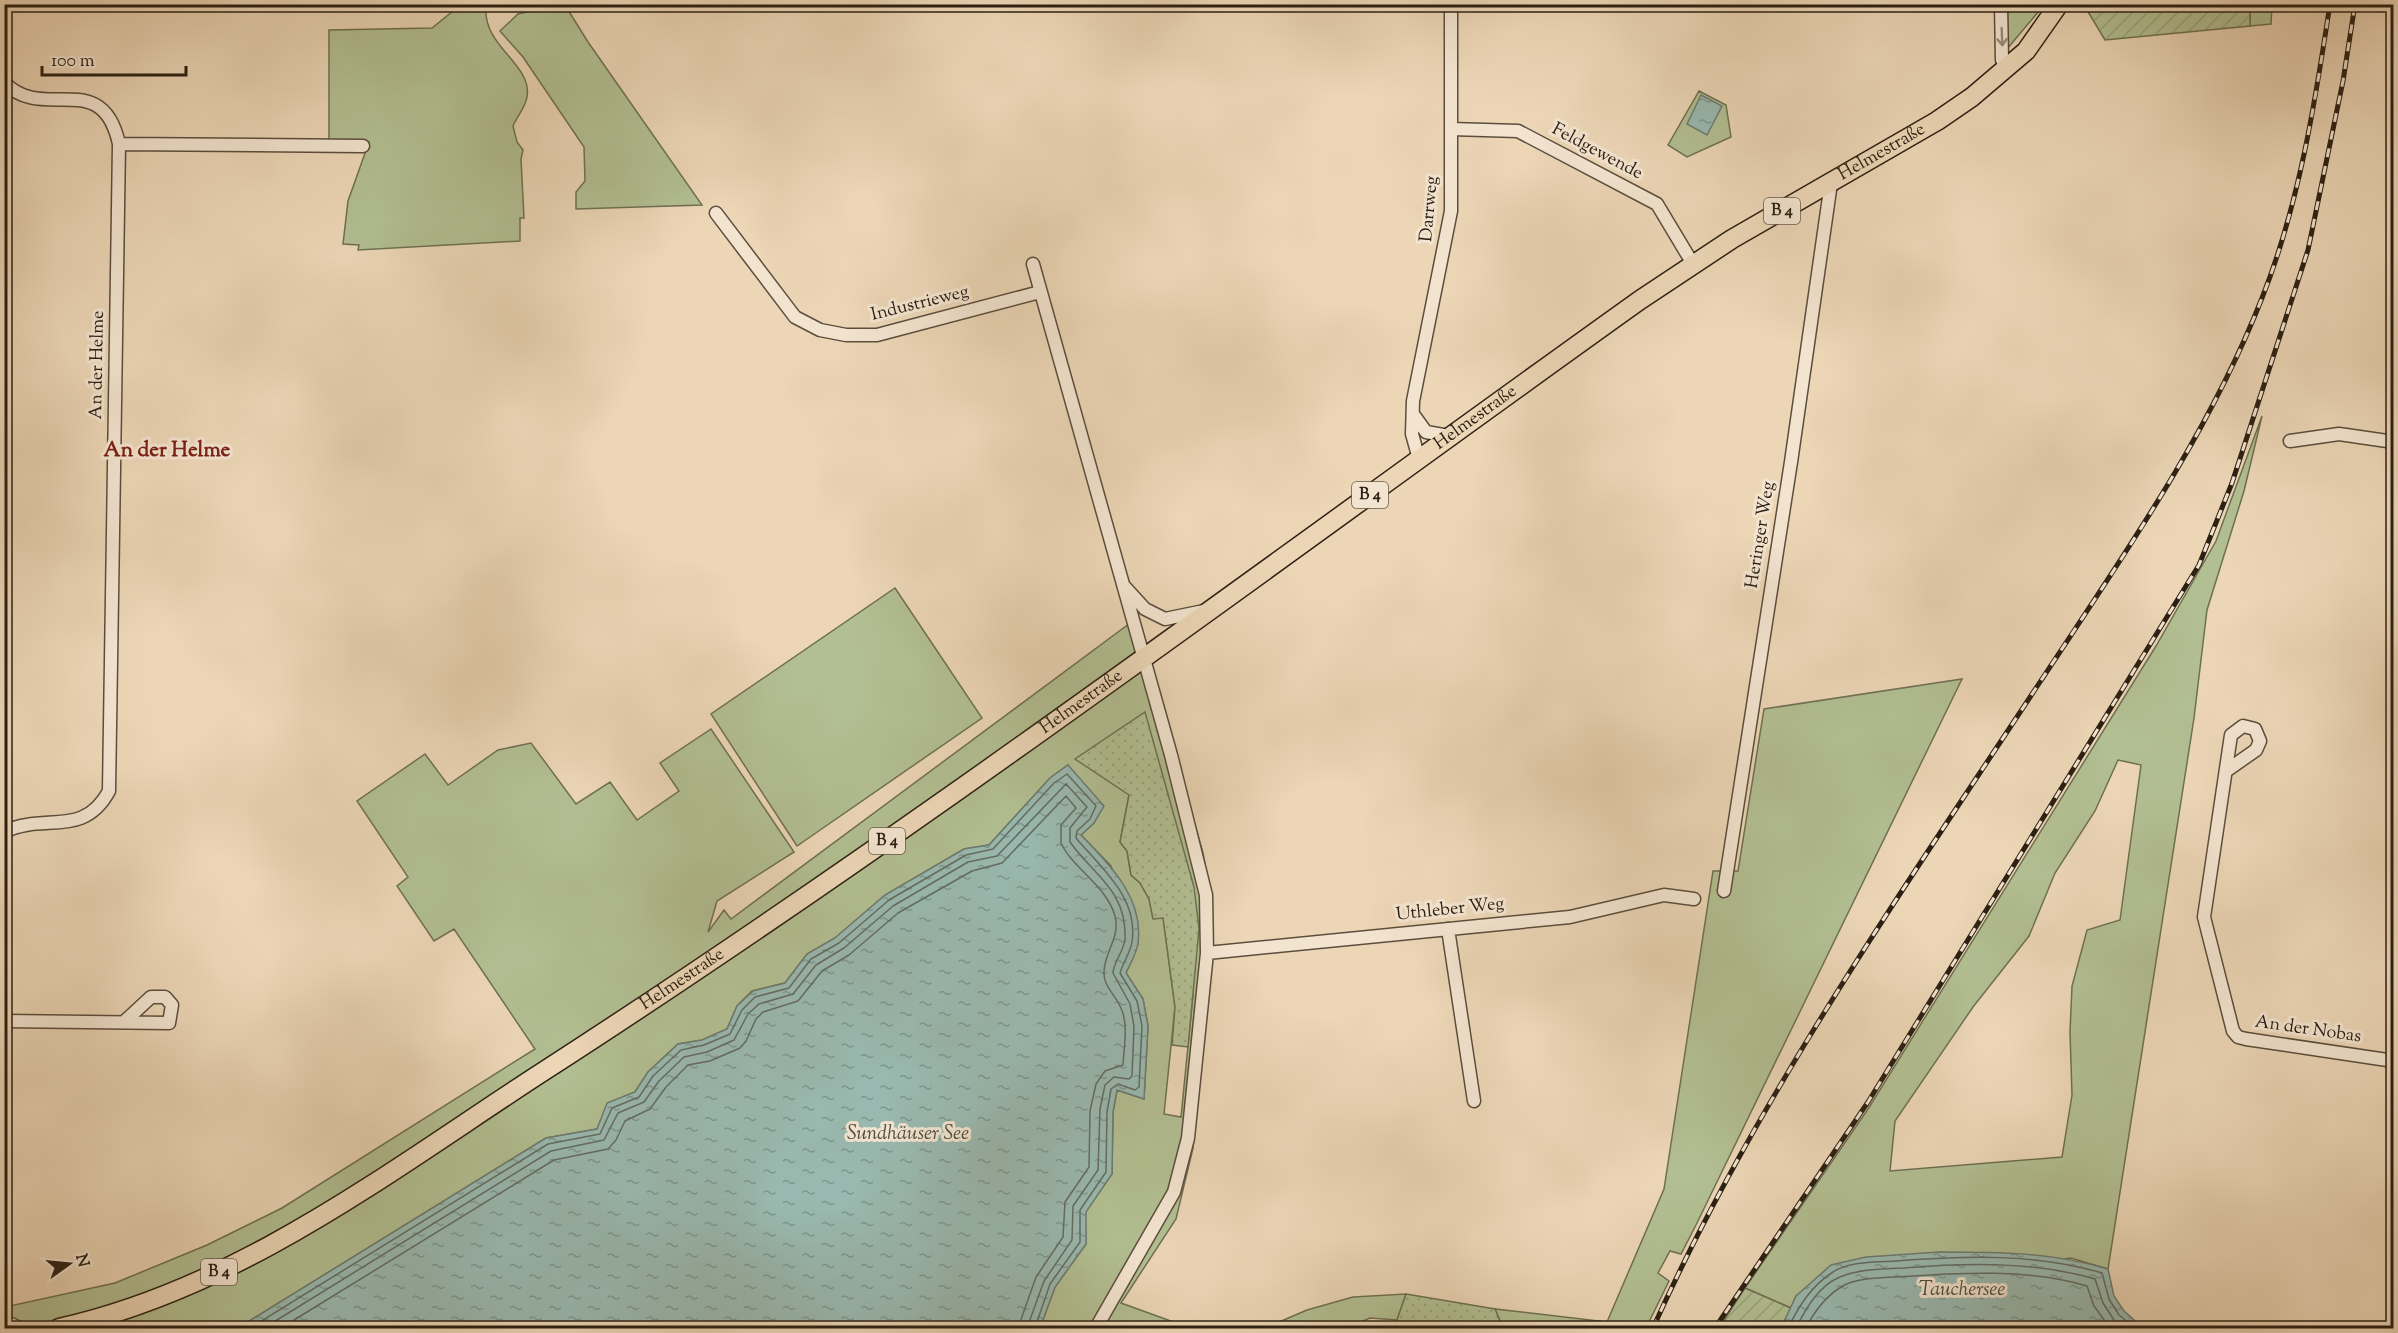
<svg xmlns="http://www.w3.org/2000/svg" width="2398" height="1333" font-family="'Sorts Mill Goudy',serif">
	<defs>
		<pattern id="park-dots" width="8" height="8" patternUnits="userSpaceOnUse" patternTransform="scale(1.5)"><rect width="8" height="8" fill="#b2bf92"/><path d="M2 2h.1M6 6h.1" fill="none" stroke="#99a47d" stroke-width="1.8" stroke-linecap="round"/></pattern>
		<pattern id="garden-furrows" width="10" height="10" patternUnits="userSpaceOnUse" patternTransform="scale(1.5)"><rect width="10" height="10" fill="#b2bf92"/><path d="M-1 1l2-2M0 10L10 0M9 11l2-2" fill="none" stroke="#99a47d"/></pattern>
		<pattern id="water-ripples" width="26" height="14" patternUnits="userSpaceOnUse" patternTransform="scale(1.5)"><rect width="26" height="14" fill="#99b9b0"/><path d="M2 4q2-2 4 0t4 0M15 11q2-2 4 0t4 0" fill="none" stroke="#7d968e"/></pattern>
	</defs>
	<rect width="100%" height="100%" fill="#ecd6b6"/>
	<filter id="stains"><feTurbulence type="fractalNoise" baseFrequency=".00333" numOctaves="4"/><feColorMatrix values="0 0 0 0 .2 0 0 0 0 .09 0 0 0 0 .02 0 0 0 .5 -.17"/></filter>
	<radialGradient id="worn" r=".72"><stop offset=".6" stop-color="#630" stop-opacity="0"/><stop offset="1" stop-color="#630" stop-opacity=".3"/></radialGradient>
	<!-- grass -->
	<path fill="#b2bf92" stroke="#6e7052" stroke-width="1.5" fill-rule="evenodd" d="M556,5H565L588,42L702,205L576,209V192L585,181L584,147L523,57L500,31L518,14Z
		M2005,5H2044L2007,49Z
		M2250,5H2272L2271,24L2250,26Z
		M486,6C482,47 533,64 527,97C526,106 517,117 513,126L517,142L523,150L521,159L524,218H520V241L358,250L359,245L343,244L348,201L369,142L329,141V30L432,28L458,7Z
		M1699,91L1726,105L1731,137L1687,157L1668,145Z
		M2262,416L2244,491L2207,610L2194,718L2108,1269L2071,1258L1796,1296L1791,1308L1745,1288L1868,1109L2156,646L2216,541ZM2118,760L2141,765L2120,920L2087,930L2072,986L2070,1032L2072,1095L2062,1157L1890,1171L1895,1121L1973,1007L2029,936L2055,873L2095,811Z
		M895,588L982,718L797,846L711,714Z
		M1137,618L1203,853L1212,903L1211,974L1193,1148L1176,1219L1121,1303L1182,1325V1328H1040L1055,1287L1086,1244L1085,1212L1112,1174L1113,1112L1117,1090L1144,1099L1148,1026L1143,999L1126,973L1138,944L1111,866L1081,835L1094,823L1068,765L1050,778L989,845L964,849L885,895L835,938L807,954L785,983L752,991L737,1006L727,1029L702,1040L678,1044L648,1072L635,1092L608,1103L597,1129L546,1138L238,1328H5V1307L115,1283L207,1245L282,1208L535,1049L454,929L434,941L397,886L408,877L357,801L425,754L448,785L498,750L531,743L576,804L610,782L637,820L679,791L660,763L711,729L794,852L717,901L708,932L724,910L731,919ZM1129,795L1193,995L1181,1117L1164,1114L1175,1007L1163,917L1153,918L1149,899L1140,883L1131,875L1127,851L1120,842Z
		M1962,679L1696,1225L1681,1254L1670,1251L1658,1273L1669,1281L1646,1328H1503L1495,1309L1607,1322L1664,1189L1713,871H1738L1764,709Z
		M1406,1294L1397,1320L1370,1318L1346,1328H1265L1307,1310L1353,1297Z"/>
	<!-- park -->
	<path fill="url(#park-dots)" stroke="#6e7052" stroke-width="1.5" d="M1145,712L1194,887L1199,929L1188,1047L1172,1045L1175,1007L1163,918L1153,919L1149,899L1140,883L1131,875L1127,851L1120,842L1129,795L1075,759Z
		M1406,1294L1495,1309L1503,1328H1391L1397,1320Z"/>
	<!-- garden -->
	<path fill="url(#garden-furrows)" stroke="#6e7052" stroke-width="1.5" d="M2092,5H2250V26L2105,40L2087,10Z
		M1745,1288L1791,1308L1781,1328H1719Z"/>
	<!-- water -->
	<path fill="url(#water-ripples)" stroke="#6d7c71" stroke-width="1.5" d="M1701,95L1722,106L1707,135L1687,124Z
		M1068,765L1104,806L1094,823L1081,835C1110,865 1144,898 1138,943C1137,953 1130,964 1126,973L1143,999L1148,1026L1144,1099L1117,1090L1113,1112L1112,1174L1086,1212V1244L1055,1287L1040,1328H238L546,1138L597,1129L607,1103L635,1092L648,1072L678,1044L702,1040L727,1029L737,1006L753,991L785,983L807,954L835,938L885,895L964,849L989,845L1050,778Z
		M1939,1252C1997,1252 2052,1252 2108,1269L2114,1296L2124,1311L2143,1328H1781L1796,1296L1831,1265L1866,1257Z"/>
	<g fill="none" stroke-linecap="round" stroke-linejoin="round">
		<!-- shore -->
		<path stroke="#626c62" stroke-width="1.5" d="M250,1328L548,1144L600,1134L612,1108L639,1097L653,1076L681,1050L704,1045L730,1034L742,1010L755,997L789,988L811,959L839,943L889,900L966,855L993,849L1054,783L1067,774L1096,806L1090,819L1077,831L1076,838C1101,868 1139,898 1132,942C1130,953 1123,963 1120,973L1137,1001L1142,1026L1139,1087L1135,1090L1118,1084L1111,1089L1107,1112L1106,1172L1080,1210V1242L1050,1284L1035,1328
			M264,1328L551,1151L604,1140L618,1113L644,1102L659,1081L684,1057L707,1052L734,1040L748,1014L759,1004L793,994L816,965L844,948L893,906L968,862L997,856L1066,784L1087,807L1070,828V842C1093,875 1127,890 1125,939C1124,951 1114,961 1113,973L1130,1004L1134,1026L1132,1076L1129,1079L1114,1077L1105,1085L1100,1109L1098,1170L1073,1206L1072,1240L1044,1281L1027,1328
			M281,1328L554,1160L608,1149L616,1140L625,1121L650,1109L666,1087L688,1065L710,1061L740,1048L746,1041L756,1019L763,1012L798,1001L822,971L849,955L898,913L972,871L1002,863L1066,796L1076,808L1061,825V843C1073,869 1106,885 1115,916C1121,938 1103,953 1104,974C1104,986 1115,995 1120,1006C1129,1023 1124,1046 1123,1065L1105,1071L1096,1084L1090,1111L1089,1167L1065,1202L1063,1237L1036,1277L1018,1328
			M1788,1328C1799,1306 1811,1286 1833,1272C1849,1261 1877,1262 1896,1261C1965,1256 2035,1253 2102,1273L2109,1299L2119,1315L2135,1328
			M1796,1328C1805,1310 1819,1285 1840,1277C1859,1269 1882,1269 1903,1268C1967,1263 2033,1261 2095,1279L2103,1303L2114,1320L2124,1328
			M1806,1328C1814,1312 1825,1297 1841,1287C1855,1278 1879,1278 1895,1277C1958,1273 2026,1268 2087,1286L2094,1306L2110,1328"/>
		<!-- minor casing -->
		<g stroke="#5b4e3c" stroke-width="15">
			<path id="minor" d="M2001,4L2002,60L2007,69
				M4,82C43,124 102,66 119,144L109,791C83,839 44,812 4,832
				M1451,129L1518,131L1657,204L1693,264
				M119,144L363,146
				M716,213L795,317L820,330L846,335H877L1040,292
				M1033,264L1171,755L1206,895L1207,953L1188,1138L1174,1192L1096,1328
				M1413,414L1426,432L1449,436
				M2290,441L2339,434L2394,442
				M1419,459L1412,434L1413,401L1451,211V4
				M1124,586L1145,609L1165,619L1204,611
				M2226,771L2256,750L2260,741L2255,729L2243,726L2231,735L2204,917L2233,1031L2238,1037L2246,1039L2394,1061
				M1724,891L1791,462L1831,183
				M1448,929L1474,1101
				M1207,953L1570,917L1664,895L1694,899
				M4,1021L169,1023L172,1005L165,997H151L124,1022
				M4,1321L20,1328"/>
		</g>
		<!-- primary casing -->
		<g stroke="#2b2013" stroke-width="21">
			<g id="primary">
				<path id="s1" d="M59,1328C240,1288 391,1170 544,1071C919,829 1276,560 1640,300L1732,239L1937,121L1972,97L2026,51L2059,4"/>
			</g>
		</g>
		<!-- minor -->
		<use href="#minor" stroke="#f3e4d0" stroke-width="12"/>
		<!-- primary -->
		<use href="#primary" stroke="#ecd6b6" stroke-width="18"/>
		<!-- rail casing -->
		<g stroke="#2b2013" stroke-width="5">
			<path id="rail" d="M1653,1328C1756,1099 1902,892 2040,682C2121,559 2208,436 2262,298C2299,205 2315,103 2330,4
				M1715,1328L1868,1102L2199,565L2232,483L2308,250L2343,81L2355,4"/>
		</g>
		<!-- rail -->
		<use href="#rail" stroke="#f3e4d0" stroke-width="3" stroke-dasharray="9" stroke-linecap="butt"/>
	</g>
	<!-- one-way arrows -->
	<defs><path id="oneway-shaft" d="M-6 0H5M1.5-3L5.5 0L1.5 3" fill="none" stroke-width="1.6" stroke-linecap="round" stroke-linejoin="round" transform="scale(1.5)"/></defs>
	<use stroke="#998c7b" href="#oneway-shaft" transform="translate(2002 37) rotate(88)"/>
	<g text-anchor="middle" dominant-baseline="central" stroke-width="6" stroke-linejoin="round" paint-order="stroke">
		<!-- shield labels -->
		<g fill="#f3e4d0" stroke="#675b4c" stroke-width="1.5">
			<rect x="1764" y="198" width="36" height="26" rx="4.5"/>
			<rect x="1352" y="482" width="36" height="26" rx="4.5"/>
			<rect x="869" y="828" width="36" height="26" rx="4.5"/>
			<rect x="201" y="1259" width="36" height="26" rx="4.5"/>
		</g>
		<g font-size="16" font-weight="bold" fill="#2b2013">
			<text x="1782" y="211">B 4</text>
			<text x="1370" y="495">B 4</text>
			<text x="887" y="841">B 4</text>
			<text x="219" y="1272">B 4</text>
		</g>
		<!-- street labels -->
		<g font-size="18" fill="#2b2013" stroke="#f3e4d0">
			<text transform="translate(1597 152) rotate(28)">Feldgewende</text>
			<text stroke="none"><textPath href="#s1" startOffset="2176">Helmestraße</textPath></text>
			<text transform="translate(1430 209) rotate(-85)">Darrweg</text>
			<text transform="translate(920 304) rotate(-14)">Industrieweg</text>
			<text transform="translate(98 365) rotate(-89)">An der Helme</text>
			<text stroke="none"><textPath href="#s1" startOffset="1690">Helmestraße</textPath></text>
			<text transform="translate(1761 535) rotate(-81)">Heringer Weg</text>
			<text stroke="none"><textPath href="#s1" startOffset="1204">Helmestraße</textPath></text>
			<text transform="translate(1450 910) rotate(-6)">Uthleber Weg</text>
			<text stroke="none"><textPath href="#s1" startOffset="718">Helmestraße</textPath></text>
			<text transform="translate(2308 1030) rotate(8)">An der Nobas</text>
		</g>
		<!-- water labels -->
		<g font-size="20" font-style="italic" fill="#4c4e42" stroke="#f3e4d0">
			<text x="908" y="1134">Sundhäuser See</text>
			<text x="1962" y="1290">Tauchersee</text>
		</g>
		<!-- quarter labels -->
		<g font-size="21" font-weight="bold" fill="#7a1f14" stroke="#f3e4d0">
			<text x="167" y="451">An der Helme</text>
		</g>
	</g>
	<!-- margin -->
	<rect width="2398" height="1333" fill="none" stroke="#ecd6b6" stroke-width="24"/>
	<rect x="6" y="6" width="2386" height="1321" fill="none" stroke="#2b2013" stroke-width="3"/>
	<rect x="12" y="12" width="2374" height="1309" fill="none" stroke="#2b2013" stroke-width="1.5"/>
	<!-- north arrow -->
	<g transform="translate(69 1264) rotate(75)" stroke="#f3e4d0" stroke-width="4.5" paint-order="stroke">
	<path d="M0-4.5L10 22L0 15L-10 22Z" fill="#2b2013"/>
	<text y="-9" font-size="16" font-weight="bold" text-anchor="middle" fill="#2b2013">N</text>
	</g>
	<!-- scale -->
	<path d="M42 66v9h144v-9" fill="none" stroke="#2b2013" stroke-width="3"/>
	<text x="51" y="66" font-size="18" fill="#2b2013" stroke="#f3e4d0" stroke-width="4.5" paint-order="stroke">100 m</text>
	<rect width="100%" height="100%" filter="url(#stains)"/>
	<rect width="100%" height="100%" fill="url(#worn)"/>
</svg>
